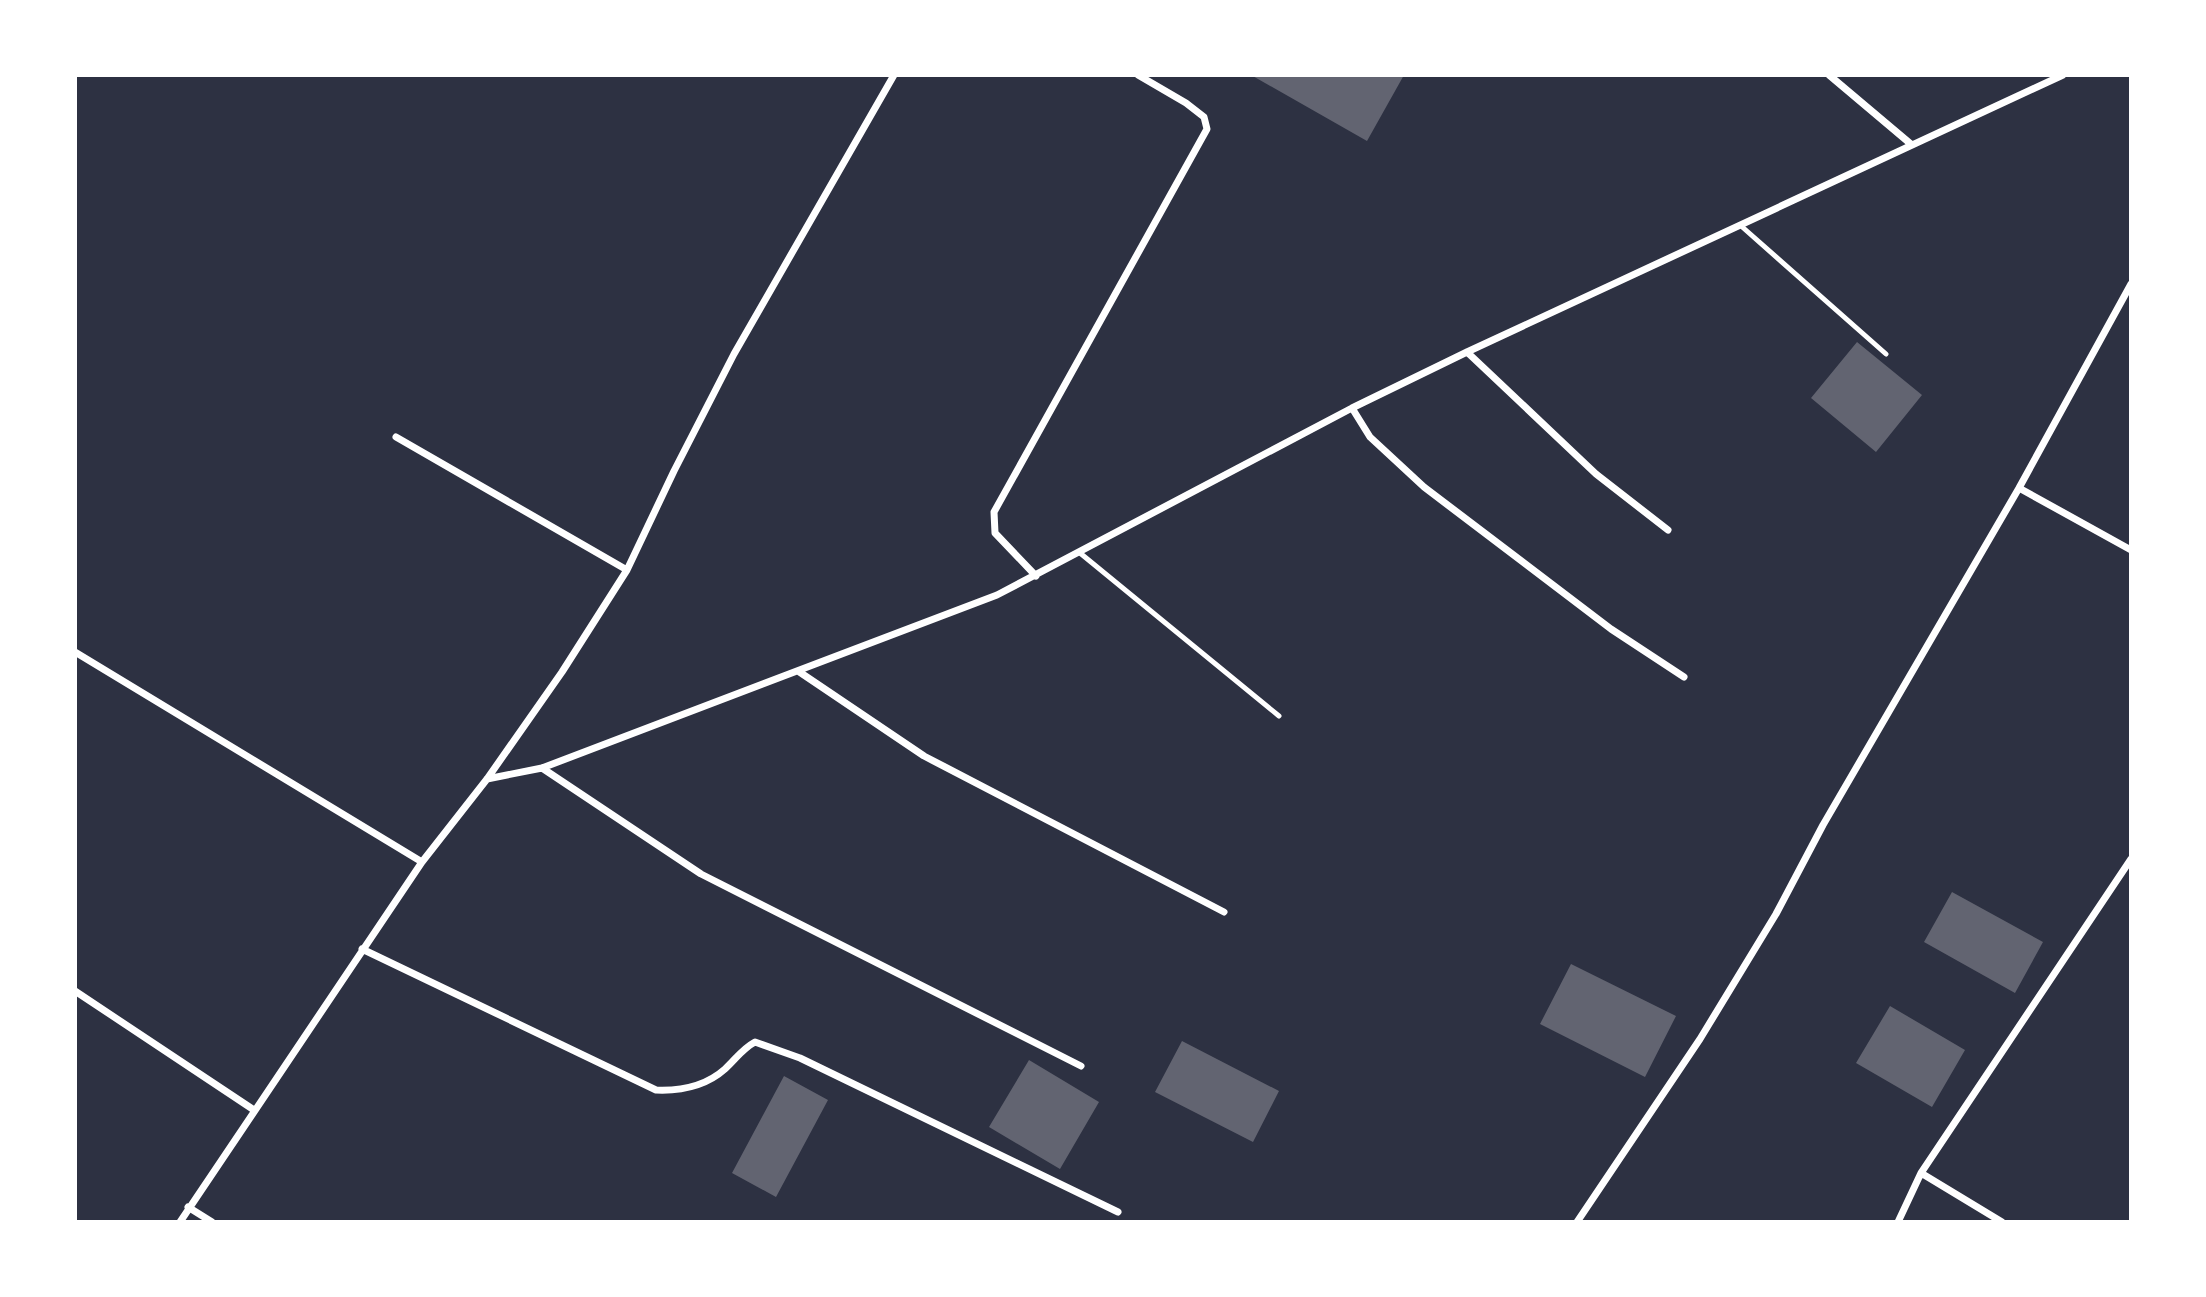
<svg xmlns="http://www.w3.org/2000/svg" width="2206" height="1297" font-family="'Archivo Narrow',sans-serif">
	<rect width="100%" height="100%" fill="#2d3142"/>
	<!-- building -->
	<path fill="#626471" d="M1251,75H1404L1367,141Z
		M1857,342L1922,395L1876,452L1811,398Z
		M1952,892L2043,942L2015,993L1924,942Z
		M1571,964L1676,1016L1645,1077L1540,1024Z
		M1890,1006L1965,1050L1932,1107L1856,1063Z
		M1182,1041L1279,1091L1253,1142L1155,1092Z
		M1029,1060L1099,1102L1060,1169L989,1127Z
		M784,1076L828,1100L776,1197L732,1173Z"/>
	<g fill="none" stroke-linecap="round" stroke-linejoin="round">
		<!-- service -->
		<path stroke="#fff" stroke-width="5" d="M1740,225L1886,354
			M1080,553L1279,716"/>
		<!-- minor -->
		<path stroke="#fff" stroke-width="7" d="M1829,75L1912,145
			M1467,352L1596,474L1668,530
			M1352,408L1370,437L1424,487L1611,629L1684,677
			M396,437L627,570
			M2019,488L2131,550
			M1036,576L995,533L994,512L1207,129L1204,117L1186,103L1138,75
			M75,652L422,862
			M798,671L924,756L1224,912
			M542,768L701,874L1081,1066
			M487,779L542,768L997,595L1352,408L1467,352L2063,75
			M362,949L656,1090C680,1091 706,1086 725,1069C736,1059 742,1049 755,1042L800,1058L1118,1212
			M75,991L254,1110
			M1921,1173L2002,1222
			M188,1207L212,1222
			M180,1222L422,862L487,779L562,672L627,570L674,471L734,354L894,75
			M1577,1222L1700,1039L1776,914L1823,825L2019,488L2131,284
			M1898,1222L1921,1173L2131,859"/>
	</g>
	<!-- border -->
	<rect width="2206" height="1297" fill="none" stroke="#ffffff" stroke-width="154"/>
</svg>
